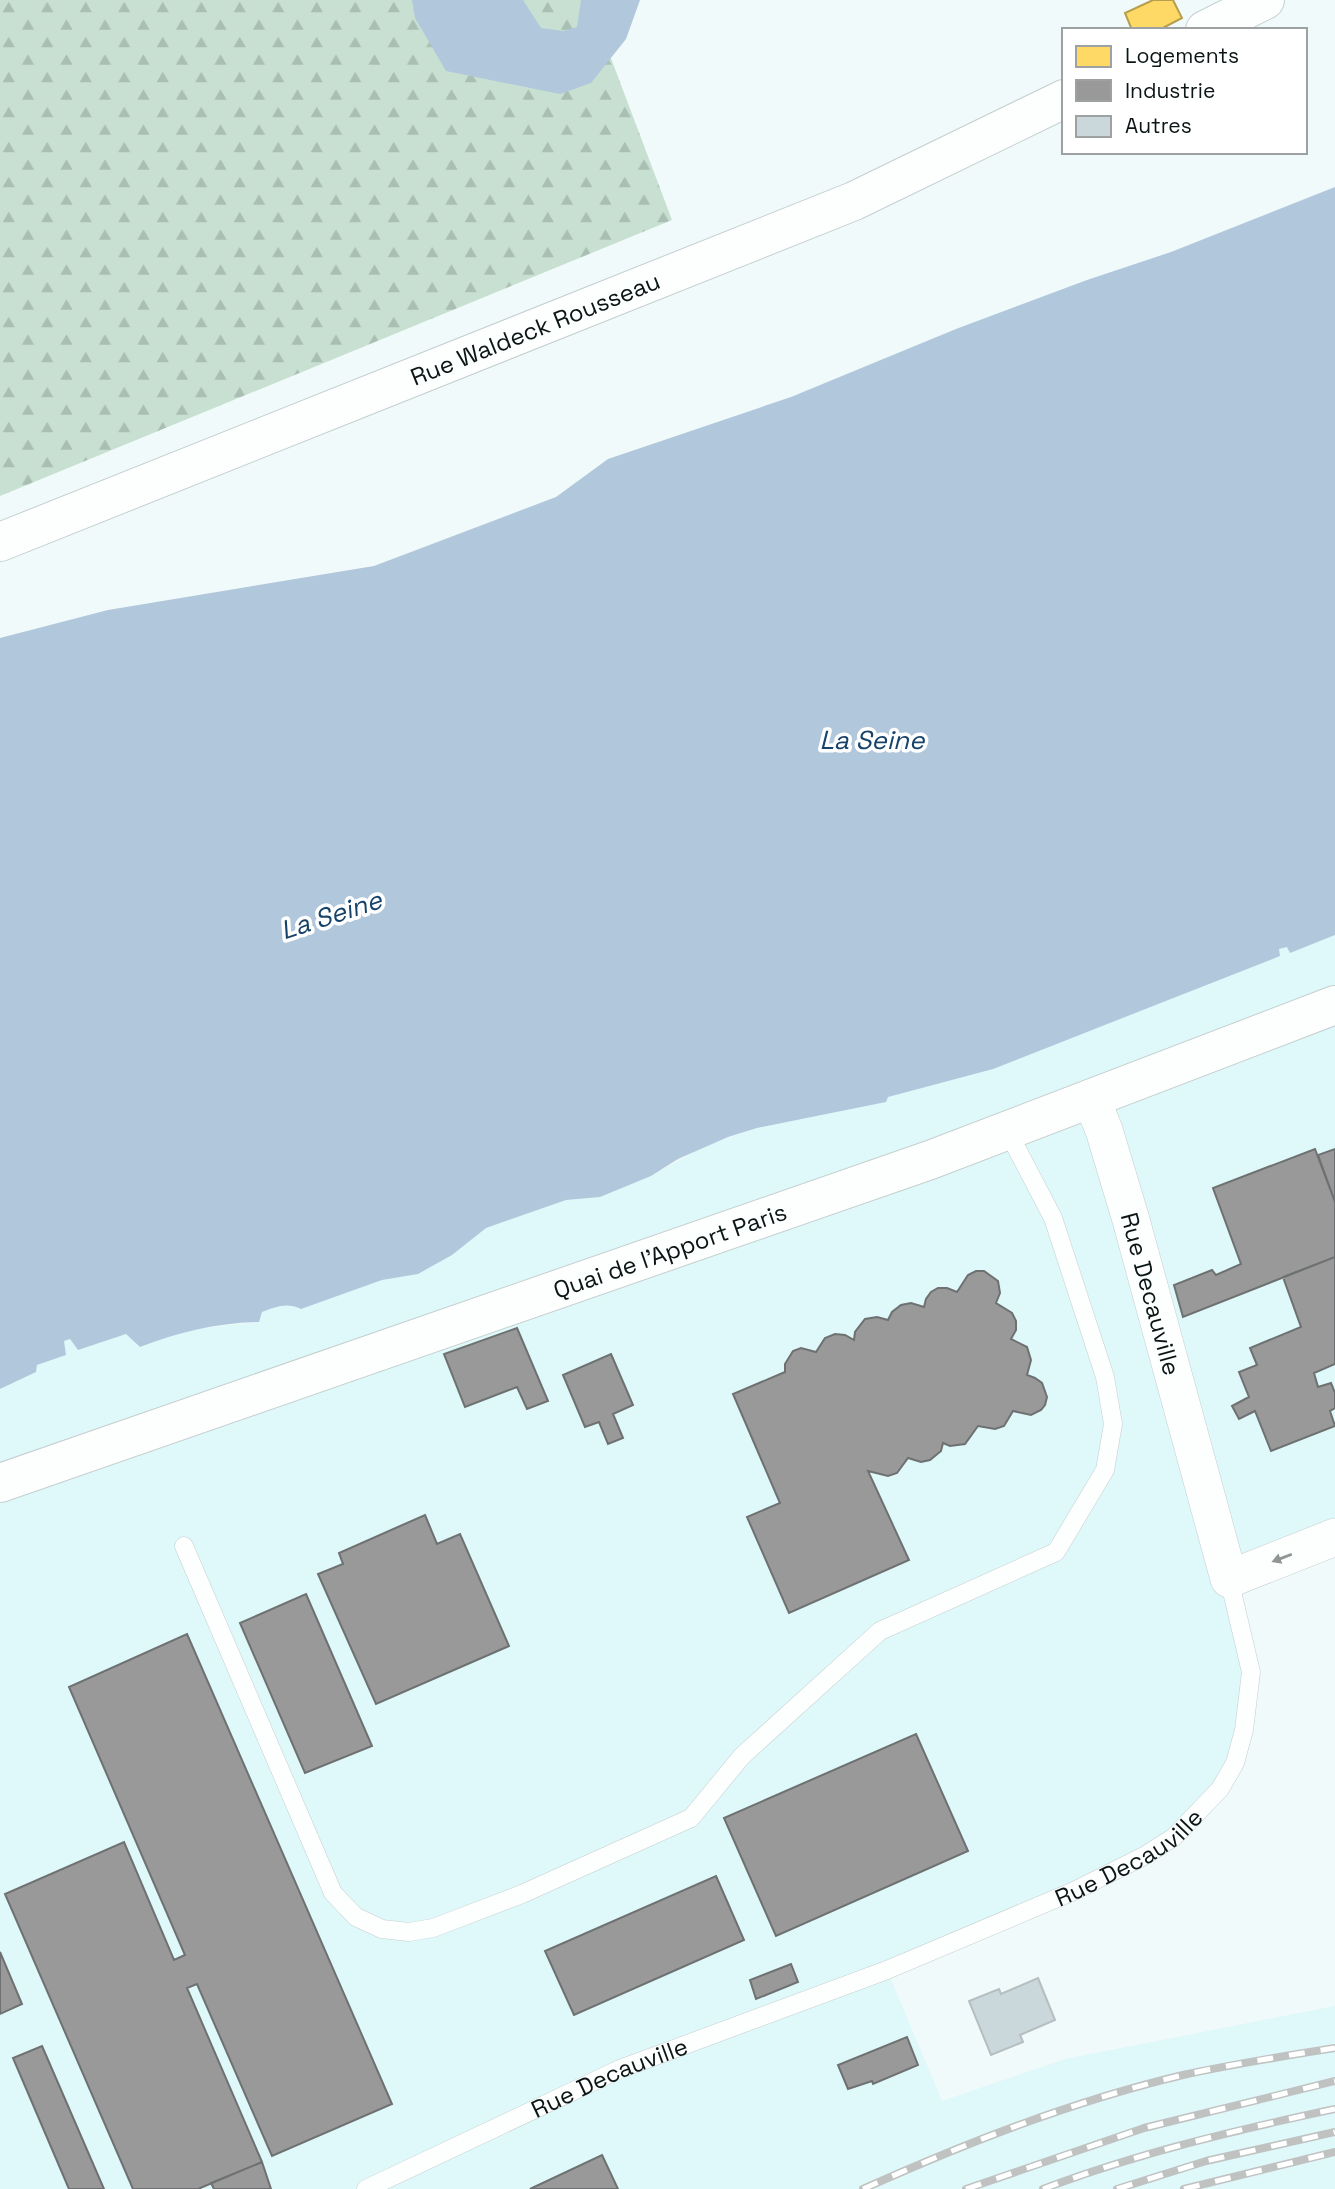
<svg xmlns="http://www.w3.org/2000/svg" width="1335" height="2189" font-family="'Space Grotesk',sans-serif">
	<defs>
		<pattern id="forest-firs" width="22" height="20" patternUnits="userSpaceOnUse" patternTransform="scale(1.75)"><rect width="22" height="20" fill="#c8e0d1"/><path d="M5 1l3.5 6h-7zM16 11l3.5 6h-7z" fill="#aabfb3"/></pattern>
	</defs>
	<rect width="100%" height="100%" fill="#f0fafa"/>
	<!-- built -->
	<path fill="#dff8f9" d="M1335,935V1537L1229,1579L1251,1672L1235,1763L1174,1837L887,1970L942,2101L1065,2059L1335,2006V2189H0V1389L36,1372L37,1365L66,1355L64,1341L70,1339L78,1350L126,1334L140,1347L171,1335L202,1328L258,1322L262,1312L278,1306L287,1304L301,1309L382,1280L418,1274L452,1255L485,1228L566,1200L600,1197L651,1176L707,1145L757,1128L885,1102L888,1097L1280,956L1279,949L1283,947H1287L1291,952Z"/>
	<!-- forest -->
	<path fill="url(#forest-firs)" d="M0,0H589L672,220L0,496Z"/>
	<!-- water -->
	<path fill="#b0c7dc" d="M412,0H523L541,28L563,31L577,27L581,0H640L626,39L591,83L560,94L446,71L415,18Z
		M1335,187V935L1290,953L1287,947L1279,949L1280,956L993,1069L888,1097L886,1102L757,1128L728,1137L678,1159L651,1176L600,1197L566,1200L486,1228L452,1255L418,1274L382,1280L301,1309C286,1302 276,1307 262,1312L259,1322C217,1323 179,1332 140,1347L126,1334L78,1350L70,1339L64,1341L66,1355L37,1365L36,1372L0,1389V638L108,610L374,566L556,497L608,459L791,397L956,329L1087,280L1171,252Z"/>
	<!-- homes -->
	<path fill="#ffd966" stroke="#b69e4e" stroke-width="2" d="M1153,0H1173L1182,18L1159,30H1132L1125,13Z"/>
	<!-- industry -->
	<path fill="#999" stroke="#6e7171" stroke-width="2" d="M1315,1149L1335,1202V1257L1183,1317L1174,1285L1212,1270L1216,1275L1241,1264L1213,1188Z
		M1335,1149V1202L1318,1155Z
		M1335,1257V1364L1314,1373L1318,1387L1331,1383L1335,1393V1408L1330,1411L1335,1426L1271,1451L1255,1411L1239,1419L1232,1406L1249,1397L1239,1372L1257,1365L1250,1348L1301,1327L1283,1277Z
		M976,1271H984L998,1281L1000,1293L996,1303L1012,1313L1016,1321V1330L1011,1339L1027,1347L1031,1360L1027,1375L1035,1378L1042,1383L1047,1397L1045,1405L1041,1410L1031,1415L1013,1411L1004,1426L995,1429L978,1426L965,1444L950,1446L943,1443L941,1451L930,1460L921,1462L908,1458L897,1473L888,1476L868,1471L909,1560L789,1613L747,1517L780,1503L733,1394L785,1372V1364L793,1351L801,1348L816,1352L825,1338L835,1334L845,1335L854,1340L855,1332L865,1319L877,1317L888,1320L892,1312L901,1305L911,1303L924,1307L926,1299L931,1292L938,1288H947L957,1292L968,1275Z
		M517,1328L548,1401L527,1409L517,1387L465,1407L444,1354Z
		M611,1354L633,1405L613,1414L623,1438L608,1444L599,1422L585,1427L563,1375Z
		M425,1515L437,1544L460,1534L509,1646L376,1704L318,1574L343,1564L339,1553Z
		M306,1594L372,1746L305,1773L240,1623Z
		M187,1634L392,2104L272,2156L197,1984L187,1988L262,2162L198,2189H133L5,1894L124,1842L174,1960L185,1955L69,1687Z
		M916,1734L968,1851L776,1936L724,1818Z
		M716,1876L744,1940L574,2015L545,1951Z
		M0,1952L22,2004L0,2014Z
		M791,1964L798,1982L756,1999L750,1980Z
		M907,2037L918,2065L873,2084L872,2081L848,2089L838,2065Z
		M42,2046L104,2189H69L13,2058Z
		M602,2155L618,2189H530Z
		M262,2162L271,2189H214L211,2183Z"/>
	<!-- building -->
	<path fill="#cad7db" stroke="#b5bec0" stroke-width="2" d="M1038,1978L1055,2020L1020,2035L1023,2042L991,2055L969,2001L999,1989L1001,1994Z"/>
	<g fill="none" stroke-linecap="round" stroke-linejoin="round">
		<!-- lane casing -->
		<g stroke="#c5cfcf" stroke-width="19">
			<g id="lane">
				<path d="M184,1546L333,1893L356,1917L382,1929L409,1932L433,1928L522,1894L691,1818L742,1756L880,1631L1056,1552L1105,1470L1113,1424L1105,1377L1053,1218L1007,1130"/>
				<path id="s1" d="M366,2189L620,2069L887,1970L1074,1891L1144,1856L1174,1837L1220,1789L1235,1763L1244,1730L1251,1672L1229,1579"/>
			</g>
		</g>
		<!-- street casing -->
		<g stroke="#c5cfcf" stroke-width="38">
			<g id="street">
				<path id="s2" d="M1091,1098L1104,1130L1131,1220L1229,1579L1335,1537"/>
			</g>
		</g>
		<!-- secondary casing -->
		<g stroke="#c5cfcf" stroke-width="40">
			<g id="secondary">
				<path id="s3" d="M0,1483L930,1160L1335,1005"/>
			</g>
		</g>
		<!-- primary casing -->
		<g stroke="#c5cfcf" stroke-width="40">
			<g id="primary">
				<path d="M1205,30L1265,0"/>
				<path id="s4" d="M0,542L854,201L1064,99"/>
			</g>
		</g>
		<!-- lane -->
		<use href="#lane" stroke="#fdfefe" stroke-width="18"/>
		<!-- street -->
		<use href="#street" stroke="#fdfefe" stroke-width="37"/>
		<!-- secondary -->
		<use href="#secondary" stroke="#fdfefe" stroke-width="38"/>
		<!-- primary -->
		<use href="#primary" stroke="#fdfefe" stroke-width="38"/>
		<!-- rail casing -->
		<g stroke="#c0c2c2" stroke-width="8">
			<path id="rail" d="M863,2189C966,2143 1073,2101 1183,2075C1233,2064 1284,2056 1335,2048
				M966,2189L1144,2128L1335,2081
				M1043,2189C1138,2153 1236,2130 1335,2109
				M1117,2189L1206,2161L1335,2132
				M1184,2189L1335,2152"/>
		</g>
		<!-- rail -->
		<use href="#rail" stroke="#fff" stroke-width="5" stroke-dasharray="16" stroke-linecap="butt"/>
	</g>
	<!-- one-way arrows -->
	<defs><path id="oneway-solid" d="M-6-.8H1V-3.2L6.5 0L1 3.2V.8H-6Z" transform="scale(1.75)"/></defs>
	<use fill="#909595" href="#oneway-solid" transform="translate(1282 1558) rotate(159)"/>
	<g text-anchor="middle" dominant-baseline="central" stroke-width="7" stroke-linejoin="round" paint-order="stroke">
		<!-- street labels -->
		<g font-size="24" fill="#0b1515" stroke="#fff">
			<text stroke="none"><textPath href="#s4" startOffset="576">Rue Waldeck Rousseau</textPath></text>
			<text stroke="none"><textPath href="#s3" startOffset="709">Quai de l'Apport Paris</textPath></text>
			<text stroke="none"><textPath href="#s2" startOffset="205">Rue Decauville</textPath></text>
			<text stroke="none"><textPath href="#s1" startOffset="833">Rue Decauville</textPath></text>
			<text stroke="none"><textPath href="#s1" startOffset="268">Rue Decauville</textPath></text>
		</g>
		<!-- water labels -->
		<g font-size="26" font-style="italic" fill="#17436b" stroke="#fff">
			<text x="872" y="740">La Seine</text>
			<text transform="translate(331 915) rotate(-18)">La Seine</text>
		</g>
	</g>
	<!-- legend -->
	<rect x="1062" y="28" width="245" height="126" fill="#ffffff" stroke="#9da1a1" stroke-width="2"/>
	<rect x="1076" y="46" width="35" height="21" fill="#ffd966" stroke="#9da1a1" stroke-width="2"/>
	<text x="1125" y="63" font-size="21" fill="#0b1515">Logements</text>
	<rect x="1076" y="80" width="35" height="21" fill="#999999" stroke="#9da1a1" stroke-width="2"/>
	<text x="1125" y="98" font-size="21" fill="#0b1515">Industrie</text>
	<rect x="1076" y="116" width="35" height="21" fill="#cad7db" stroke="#9da1a1" stroke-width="2"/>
	<text x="1125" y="133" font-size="21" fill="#0b1515">Autres</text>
</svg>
